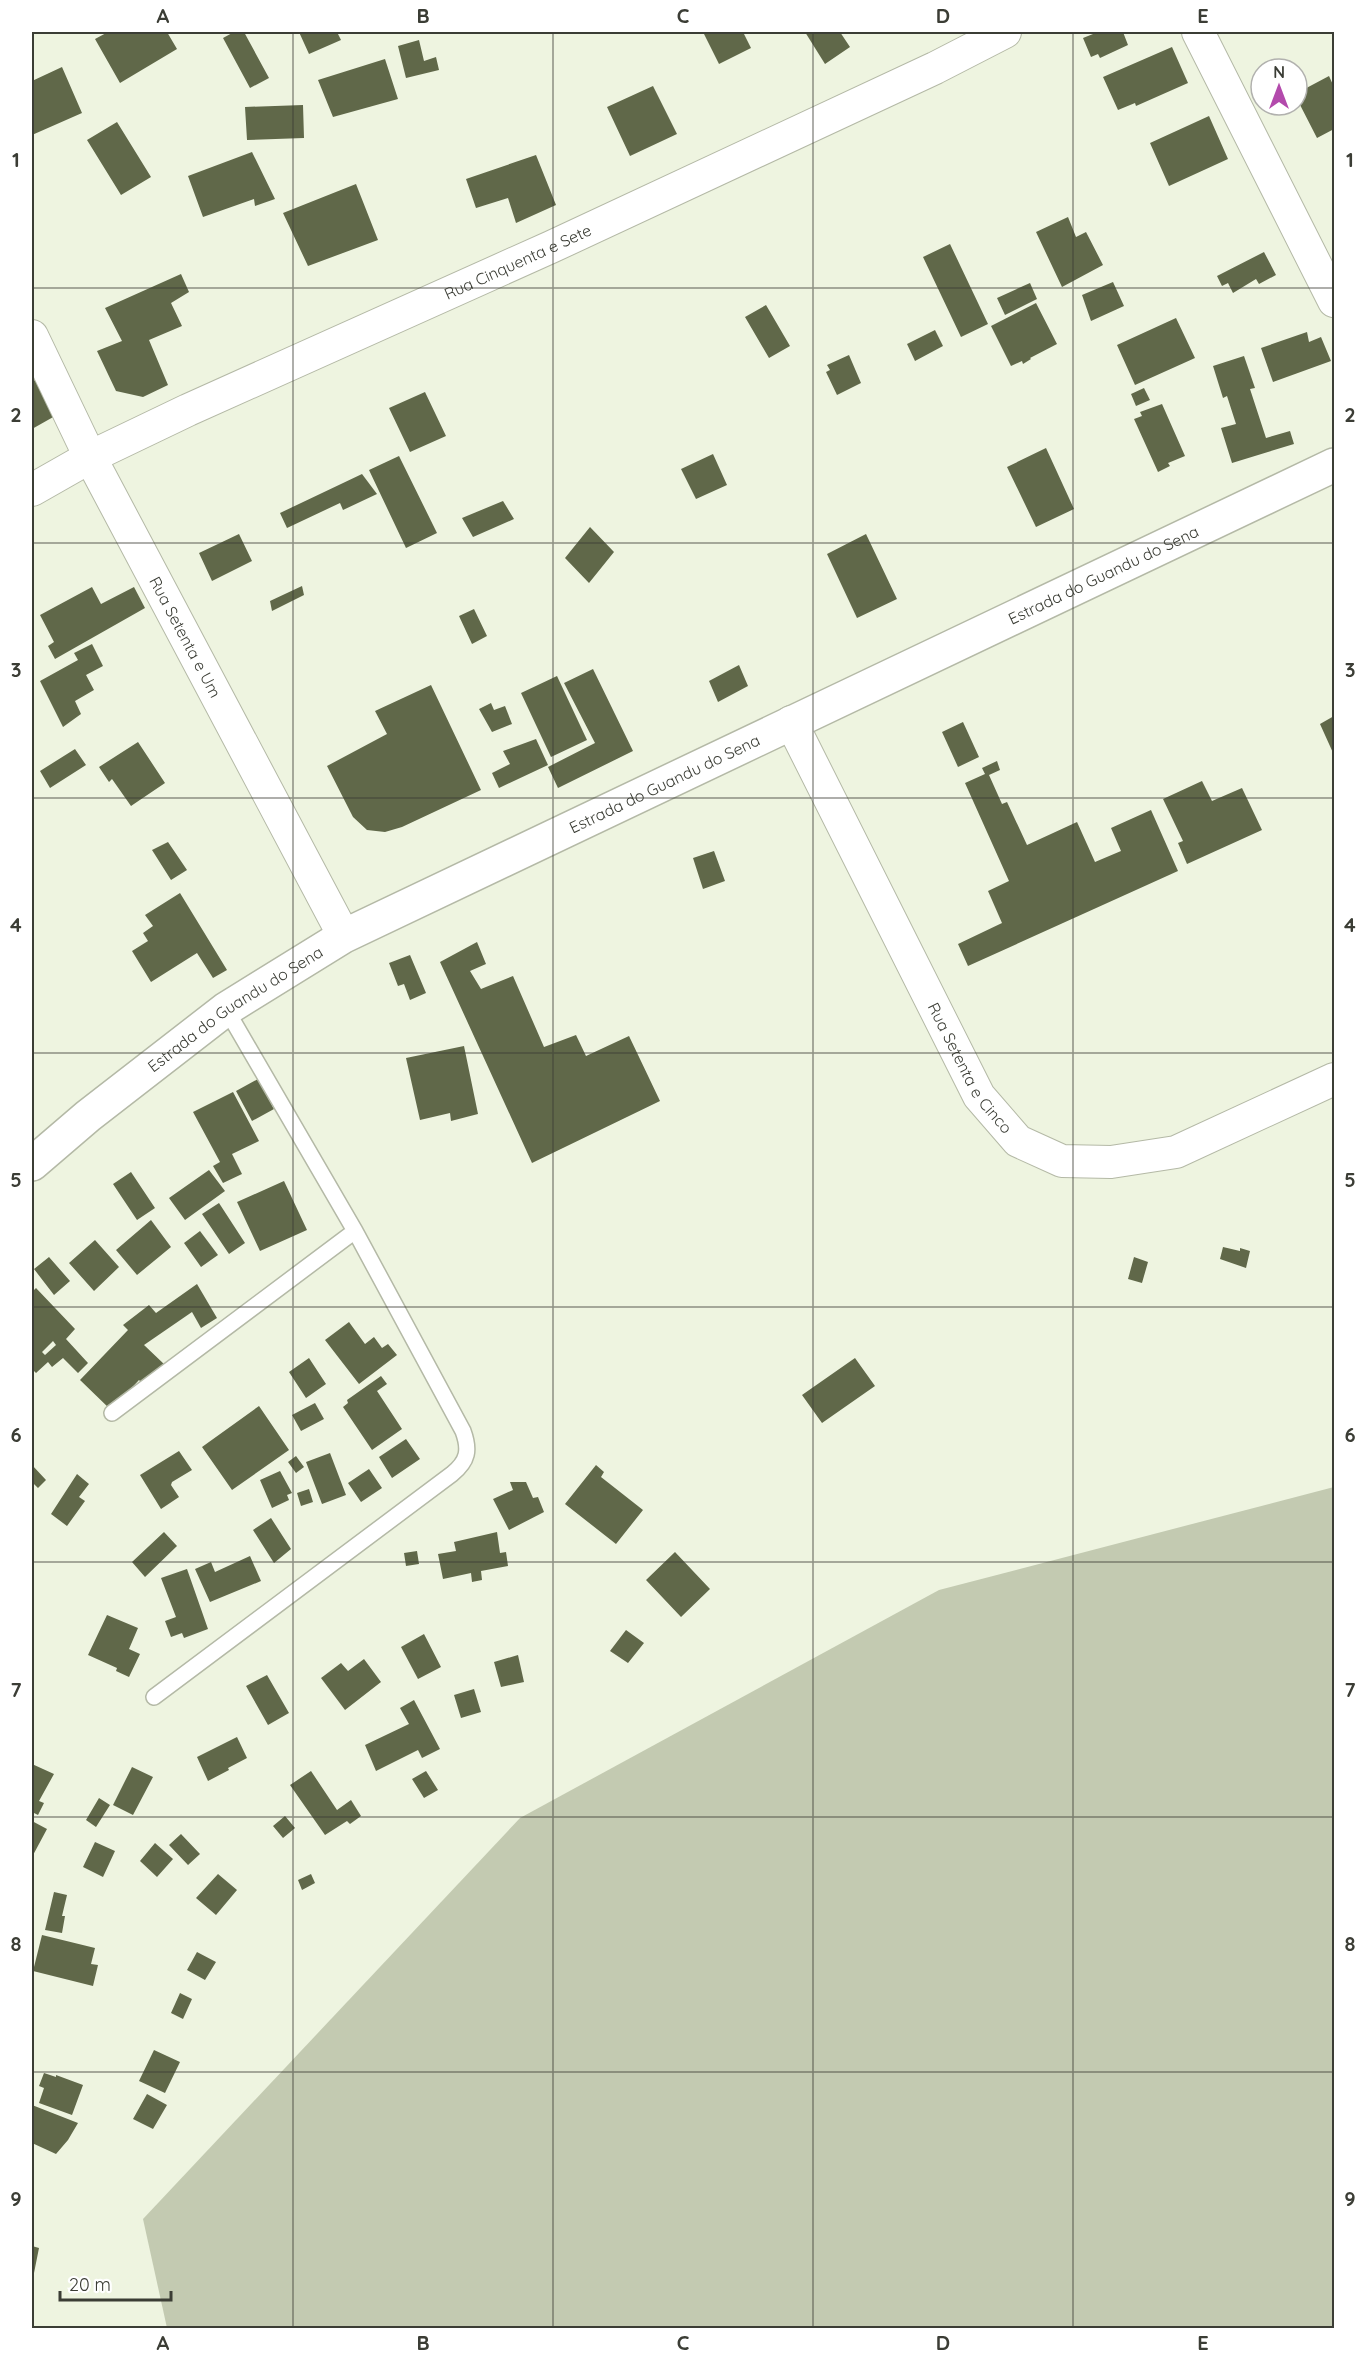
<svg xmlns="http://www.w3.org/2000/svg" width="1366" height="2360" font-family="Quicksand,sans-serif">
	<rect width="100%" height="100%" fill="#eef4e0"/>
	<!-- green -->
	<path fill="#c3cab1" d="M1334,1487V2328H167L143,2219L520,1818L939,1590Z"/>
	<!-- building -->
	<path fill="#606849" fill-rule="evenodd" d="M108,32H167L177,49L120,83L95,39Z
		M234,32H244L269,78L250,88L223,38Z
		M299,32H337L341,40L309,54Z
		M703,32H743L751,48L719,64Z
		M805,32H840L850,47L825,64Z
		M1098,32H1123L1128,45L1100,58L1098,54L1091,57L1083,38Z
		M419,40L424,61L436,57L439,70L406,78L398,46Z
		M1172,47L1188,83L1136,106L1135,103L1118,110L1103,77Z
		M385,59L398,99L333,117L318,80Z
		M62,67L82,113L32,135V81Z
		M1329,76L1334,87V129L1317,138L1297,99V93Z
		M653,86L677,134L630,156L607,107Z
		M303,105L304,138L247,140L245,107Z
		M1209,116L1228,159L1169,186L1150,143Z
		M117,122L151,177L121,195L87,140Z
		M252,152L275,199L255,206L254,199L203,217L188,176Z
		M536,155L556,205L516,223L508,198L476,208L466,179Z
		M356,184L378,240L308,266L283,213Z
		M1068,217L1076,237L1086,232L1103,265L1062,287L1036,232Z
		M950,244L988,324L961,337L923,257Z
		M1264,252L1276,275L1259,284L1256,279L1233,293L1228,283L1222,286L1217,276Z
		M181,274L189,292L171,303L182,326L149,340L168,385L143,397L116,391L97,351L122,341L105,308Z
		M1113,282L1124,306L1091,321L1082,295Z
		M1030,283L1037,299L1005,315L997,298Z
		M1036,303L1057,344L1030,358L1031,359L1023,364L1022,361L1011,366L991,326Z
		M766,305L790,346L769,358L745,317Z
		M1176,318L1195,358L1135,385L1117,345Z
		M935,330L943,346L915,361L907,344Z
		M1307,332L1309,342L1321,337L1331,361L1273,382L1261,348Z
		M849,355L861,383L837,395L826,372L830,370L827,365Z
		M1244,356L1255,388L1250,389L1266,438L1290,431L1294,444L1232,463L1221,428L1236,424L1227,396L1223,398L1213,366Z
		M35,380L55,416L32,429V382Z
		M1144,388L1150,400L1136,406L1131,394Z
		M425,392L446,436L410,452L389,408Z
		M1162,404L1185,456L1168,463L1170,466L1158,472L1134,419L1142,416L1140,412Z
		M1046,448L1074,509L1036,527L1007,467Z
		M713,454L727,485L696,499L681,469Z
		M399,456L437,533L406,548L369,470Z
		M362,474L377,494L343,510L340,503L287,528L280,513Z
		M503,501L514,519L473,537L462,518Z
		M590,527L614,552L589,583L565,558Z
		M239,534L252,561L212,581L199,553Z
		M866,534L897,599L857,618L827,554Z
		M302,586L304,595L272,611L270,601Z
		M92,587L101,604L134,587L145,608L55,659L48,646L54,642L40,615Z
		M474,609L487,636L472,644L459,616Z
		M92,644L103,666L86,675L94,690L75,701L81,714L63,727L40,681L78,660L74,653Z
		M739,665L748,686L718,702L709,681Z
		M593,669L633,751L558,788L548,767L595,743L564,683Z
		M557,676L587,740L551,757L521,693Z
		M431,685L481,790L402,827L385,832L367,830L353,817L327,766L387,734L375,711Z
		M491,703L494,710L505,706L512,724L492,732L479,709Z
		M1334,716V755L1320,724Z
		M963,722L979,757L958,767L942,732Z
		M536,739L548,765L499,788L492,773L510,764L503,751Z
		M138,742L165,783L131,806L112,779L109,782L99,767Z
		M75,749L86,765L50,788L40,771Z
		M997,761L1000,770L989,775L1002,804L1007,802L1027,845L1077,822L1095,862L1121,851L1111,828L1151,810L1178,871L968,966L958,944L1002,923L988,891L1009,881L965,783L985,774L982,768Z
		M1202,781L1212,801L1242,788L1262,830L1187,864L1178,843L1183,841L1163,799Z
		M168,842L187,870L171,880L152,850Z
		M714,851L725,881L703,889L693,858Z
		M180,893L227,970L213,978L197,953L151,982L132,951L148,941L143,933L153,926L145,915Z
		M477,942L486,964L470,971L481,989L513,976L544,1047L576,1035L586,1056L629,1036L660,1101L532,1163L440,962Z
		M410,955L426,993L410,1000L404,984L398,986L389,963Z
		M464,1046L478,1114L451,1121L450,1113L420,1120L406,1058Z
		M258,1079L274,1109L252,1121L236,1091Z
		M233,1092L259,1141L232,1154L242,1174L223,1183L213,1166L220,1162L193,1112Z
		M209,1170L225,1191L185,1220L169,1198Z
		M131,1172L155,1208L137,1220L113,1184Z
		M284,1181L307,1230L260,1251L237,1202Z
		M219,1203L245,1243L229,1254L202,1214Z
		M151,1220L171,1247L137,1275L116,1250Z
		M200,1231L218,1255L201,1267L184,1243Z
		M95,1240L119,1267L94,1291L69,1263Z
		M1223,1247L1240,1251V1248L1250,1251L1246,1268L1220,1259Z
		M49,1257L70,1281L54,1295L34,1269Z
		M1134,1257L1148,1262L1142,1283L1128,1279Z
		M197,1284L217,1318L201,1328L192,1312L144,1345L165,1365L145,1386L139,1380L111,1410L80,1380L128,1330L123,1325L149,1305L156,1313Z
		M36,1288L75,1329L66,1339L88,1363L78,1373L63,1358L52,1367L48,1362L36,1373L32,1369V1292ZM53,1341L56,1345L45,1355L42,1352Z
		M349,1322L365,1344L374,1337L382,1348L388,1344L397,1355L359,1384L325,1340Z
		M309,1358L326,1384L306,1398L289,1372Z
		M855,1358L875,1386L822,1423L802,1395Z
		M381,1376L387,1384L377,1391L402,1429L372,1450L343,1407L348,1403L347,1400Z
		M315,1403L324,1419L301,1431L292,1415Z
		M259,1406L289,1450L232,1490L202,1447Z
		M406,1439L420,1459L392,1478L379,1457Z
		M179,1451L192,1470L172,1482L171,1485L179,1497L161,1509L140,1475Z
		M330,1453L346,1495L322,1504L306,1462Z
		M296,1456L304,1467L296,1473L288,1462Z
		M32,1465L46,1480L38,1488L32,1482Z
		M596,1465L604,1472L601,1477L643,1510L616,1544L565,1504Z
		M369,1469L382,1488L361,1502L348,1483Z
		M280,1471L292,1493L287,1495L289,1500L272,1508L260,1480Z
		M77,1474L89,1484L79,1497L85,1501L67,1526L51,1514Z
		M510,1482H526L533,1498L538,1497L544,1512L509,1530L493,1499L513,1490Z
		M309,1489L313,1502L301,1506L297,1493Z
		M271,1518L291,1549L274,1563L253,1530Z
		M164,1532L177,1546L145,1577L132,1562Z
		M497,1532L500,1553L506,1552L508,1566L481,1571L482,1580L472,1582L471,1573L443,1579L438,1554L456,1551L454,1542Z
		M417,1551L419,1564L406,1566L404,1553Z
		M675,1552L710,1589L681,1617L646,1580Z
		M250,1556L261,1581L210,1602L195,1569L211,1562L215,1572Z
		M187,1569L208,1629L184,1638L182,1633L171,1637L165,1621L176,1617L161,1578Z
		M107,1615L138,1628L129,1649L140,1654L129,1677L116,1671L117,1668L88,1655Z
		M626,1630L644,1643L628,1663L610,1651Z
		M424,1634L441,1667L418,1679L401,1647Z
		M518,1655L524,1682L501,1687L494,1662Z
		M364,1659L381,1682L345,1710L321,1678L341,1663L348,1671Z
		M267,1675L289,1713L268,1725L246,1686Z
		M474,1689L481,1712L461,1718L454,1695Z
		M414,1700L440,1749L422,1758L418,1750L376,1771L365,1745L409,1724L400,1708Z
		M237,1737L247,1758L228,1768L229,1770L208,1781L197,1757Z
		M32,1764L54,1774L39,1801L44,1803L38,1815L32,1812Z
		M132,1767L153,1777L133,1815L113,1805Z
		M311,1771L337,1810L351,1800L361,1816L350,1824L347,1821L325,1835L290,1785Z
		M426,1771L438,1790L424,1798L412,1779Z
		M99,1798L110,1805L96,1827L86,1820Z
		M285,1816L295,1828L283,1838L273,1826Z
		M32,1821L47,1829L32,1857Z
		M181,1834L200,1854L188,1865L169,1845Z
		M95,1842L115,1851L103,1877L83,1867Z
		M155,1843L173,1859L157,1877L140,1861Z
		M218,1874L237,1890L216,1915L196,1898Z
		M311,1874L315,1883L302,1890L298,1880Z
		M54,1892L67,1895L62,1916H65L62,1933L45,1930Z
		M42,1935L95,1948L91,1964L98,1965L93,1986L33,1971Z
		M197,1952L216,1962L205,1980L187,1970Z
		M180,1993L192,1999L183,2019L171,2013Z
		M154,2050L180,2062L165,2093L139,2081Z
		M44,2073L56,2077V2075L83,2085L72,2115L39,2103L44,2088L39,2086Z
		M147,2094L167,2105L153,2129L133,2119Z
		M32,2105L78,2123L68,2140L56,2154L32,2143Z
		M32,2246L39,2248L33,2278H32Z"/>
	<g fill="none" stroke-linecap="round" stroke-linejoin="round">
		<!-- lane casing -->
		<g stroke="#b4b9a6" stroke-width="18">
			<path id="lane" d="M112,1413L355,1231
				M154,1697L452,1474C468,1461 470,1450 463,1431L355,1231L226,1009"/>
		</g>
		<!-- street casing -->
		<g stroke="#b4b9a6" stroke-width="34">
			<g id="street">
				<path d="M1198,32L1334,301"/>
				<path id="s1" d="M32,336L90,457L344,936"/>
				<path id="s2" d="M32,490L90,457L188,410L551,247L935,68L1005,32"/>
				<path id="s3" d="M791,722L979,1096L1018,1141L1062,1161L1111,1162L1176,1152L1334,1079"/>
			</g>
		</g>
		<!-- secondary casing -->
		<g stroke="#b4b9a6" stroke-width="36">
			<g id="secondary">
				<path id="s4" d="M32,1164L88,1116L226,1009L344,936L1334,465"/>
			</g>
		</g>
		<!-- lane -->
		<use href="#lane" stroke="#fff" stroke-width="15"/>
		<!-- street -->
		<use href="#street" stroke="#fff" stroke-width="32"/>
		<!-- secondary -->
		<use href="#secondary" stroke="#fff" stroke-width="33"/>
	</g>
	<!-- grid -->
	<path fill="none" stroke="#3b3d35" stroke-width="1.5" stroke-opacity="0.55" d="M293,32V2328M553,32V2328M813,32V2328M1073,32V2328M32,288H1334M32,543H1334M32,798H1334M32,1053H1334M32,1307H1334M32,1562H1334M32,1817H1334M32,2072H1334"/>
	<g text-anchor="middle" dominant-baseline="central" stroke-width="6" stroke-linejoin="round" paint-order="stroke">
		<!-- street labels -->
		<g font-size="16" fill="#3b3d35" stroke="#fff">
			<text stroke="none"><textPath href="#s2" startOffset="537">Rua Cinquenta e Sete</textPath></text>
			<text stroke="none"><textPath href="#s4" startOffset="1228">Estrada do Guandu do Sena</textPath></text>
			<text stroke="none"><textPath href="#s1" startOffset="338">Rua Setenta e Um</textPath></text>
			<text stroke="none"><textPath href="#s4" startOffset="742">Estrada do Guandu do Sena</textPath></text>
			<text stroke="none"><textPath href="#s4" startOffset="256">Estrada do Guandu do Sena</textPath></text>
			<text stroke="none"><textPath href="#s3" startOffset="390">Rua Setenta e Cinco</textPath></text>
		</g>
	</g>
	<!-- border -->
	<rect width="1366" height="2360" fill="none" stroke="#ffffff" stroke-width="66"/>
	<!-- north arrow -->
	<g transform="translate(1279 87)"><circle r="28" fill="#ffffff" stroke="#b1b1ae" stroke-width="1.5"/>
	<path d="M0-4.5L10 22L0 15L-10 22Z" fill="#b34aac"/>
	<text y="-9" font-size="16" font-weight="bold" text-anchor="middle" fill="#3b3d35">N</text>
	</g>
	<!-- scale -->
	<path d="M60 2291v9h111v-9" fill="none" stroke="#3b3d35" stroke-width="3"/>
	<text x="69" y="2291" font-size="18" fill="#3b3d35" stroke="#ffffff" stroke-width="4.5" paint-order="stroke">20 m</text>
	<rect x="33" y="33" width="1300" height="2294" fill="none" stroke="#3b3d35" stroke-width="2"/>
	<g font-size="20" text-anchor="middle" font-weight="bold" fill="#3b3d35">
		<text x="163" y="23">A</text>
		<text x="423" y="23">B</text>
		<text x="683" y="23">C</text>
		<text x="943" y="23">D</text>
		<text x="1203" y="23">E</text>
		<text x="16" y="167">1</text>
		<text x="1350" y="167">1</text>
		<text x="16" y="422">2</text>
		<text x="1350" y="422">2</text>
		<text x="16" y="677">3</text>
		<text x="1350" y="677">3</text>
		<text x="16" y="932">4</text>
		<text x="1350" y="932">4</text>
		<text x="16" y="1187">5</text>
		<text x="1350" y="1187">5</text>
		<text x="16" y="1442">6</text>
		<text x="1350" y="1442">6</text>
		<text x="16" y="1697">7</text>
		<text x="1350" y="1697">7</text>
		<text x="16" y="1951">8</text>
		<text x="1350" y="1951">8</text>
		<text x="16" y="2206">9</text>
		<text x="1350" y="2206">9</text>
		<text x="163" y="2350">A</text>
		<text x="423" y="2350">B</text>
		<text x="683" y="2350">C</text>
		<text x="943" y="2350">D</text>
		<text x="1203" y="2350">E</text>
	</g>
</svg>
